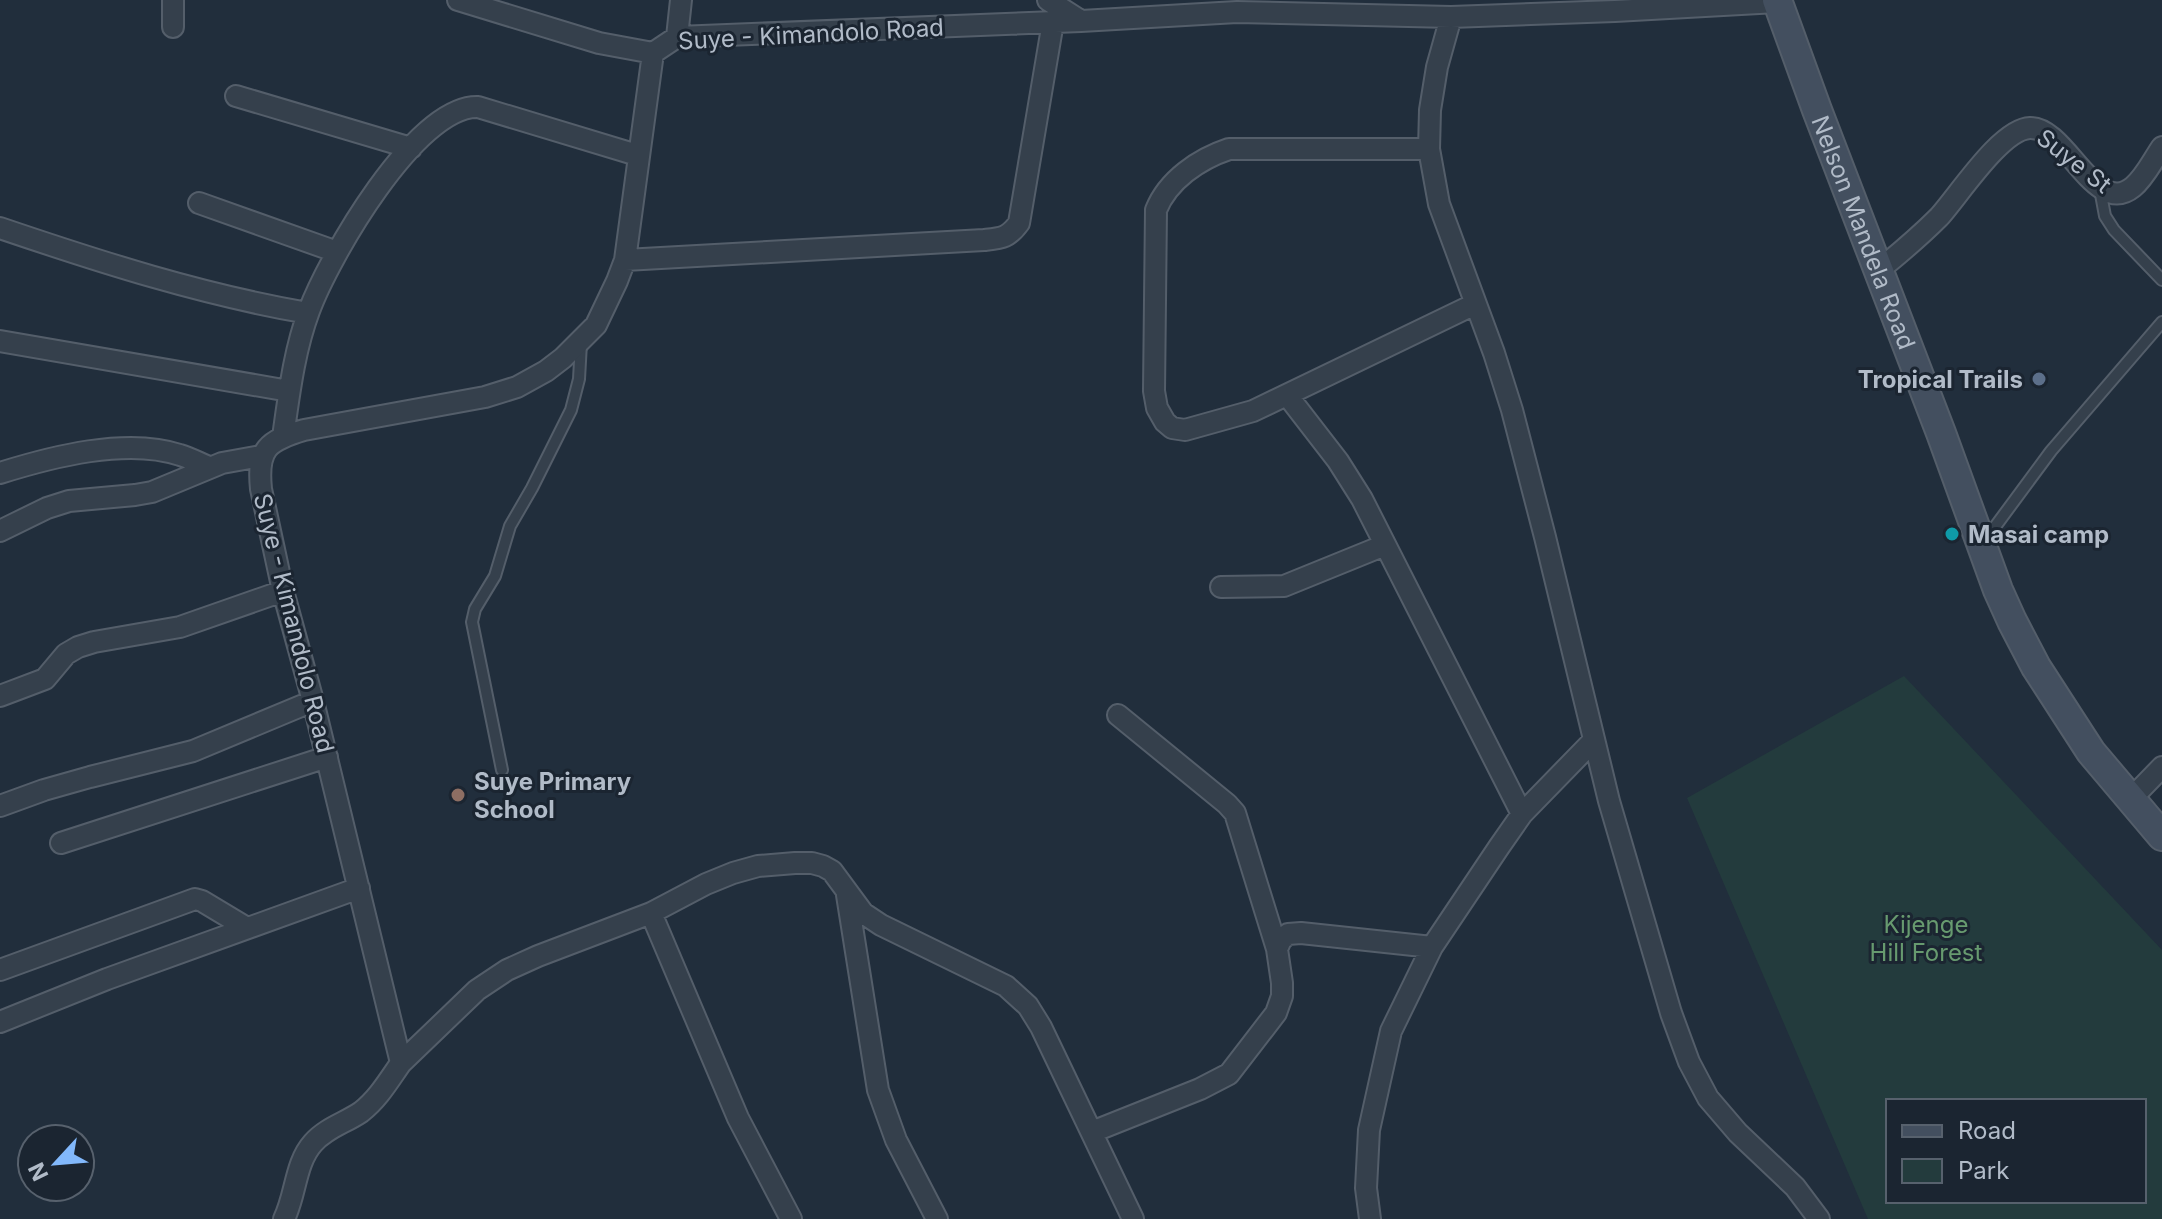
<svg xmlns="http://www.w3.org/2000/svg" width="2162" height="1219" font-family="Inter,sans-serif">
	<rect width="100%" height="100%" fill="#212e3c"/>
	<!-- green -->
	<path fill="#233b3d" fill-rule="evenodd" d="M1904,676L2162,950V1219H1868L1687,798ZM1888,1101H2144V1201H1888Z"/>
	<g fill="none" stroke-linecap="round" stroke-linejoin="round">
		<!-- lane casing -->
		<g stroke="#545e6a" stroke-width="14">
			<path id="lane" d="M2100,189L2105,216L2114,230L2162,280
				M1983,543L2051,451L2162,322
				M502,770L472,622L475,609L495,576L510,526L532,488L571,410L579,379L581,343"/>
		</g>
		<!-- street casing -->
		<g stroke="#545e6a" stroke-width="24">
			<path id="street" d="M458,0L599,43L653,53
				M1048,0L1081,21
				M1451,17L1437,67L1430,110L1429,149L1439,204L1494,353L1512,410L1545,537L1609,801L1671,1013L1689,1062L1708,1098L1738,1133L1795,1187L1819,1219
				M173,27V0
				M677,37L681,0
				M236,96L411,148
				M1429,149H1229C1199,159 1168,180 1156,210L1154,391L1157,408L1165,422L1172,428L1185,430L1253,411L1475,304
				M199,203L337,252
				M0,228C100,262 203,295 308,313
				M625,260L984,240C1002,238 1008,238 1019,223L1053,22
				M1879,270C1900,253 1920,236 1939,217C1959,195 2001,129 2030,128C2066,127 2095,218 2133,187C2145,177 2153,160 2162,147
				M0,341L289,391
				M1287,395L1338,461L1362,499L1522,814
				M283,437C289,395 294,351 309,311C328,259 416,105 478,107L637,155
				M0,473C51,457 127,437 180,455C190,458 199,463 209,467
				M0,531L47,508L69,501L135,495L152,492L222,463L261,456
				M1221,587L1284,586L1385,545
				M0,696L45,679L66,654L78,647L94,642L180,627L283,591
				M1118,715L1227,804L1235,813L1277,949
				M2130,800L2162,767
				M0,806L44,790L90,777L193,751L313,701
				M61,843L327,757
				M847,895L878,1090L896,1140L937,1219
				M651,913L738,1118L791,1219
				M0,970L195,899L202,901L247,928
				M0,1022L107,979L359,888
				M401,1063L477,990L507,970L538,956L651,913L706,884L733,873L758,866L795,863H812L823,866L832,871L863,913L881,925L1006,986L1028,1006L1041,1027L1133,1219
				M1092,1132L1200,1089L1229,1074L1276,1013L1282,996V983L1277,949L1281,940L1288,934L1301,933L1432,947
				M284,1219C296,1195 295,1163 313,1143C326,1128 345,1123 361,1112C378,1099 389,1080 401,1063L313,701L283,591L261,489C257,449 267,441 304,430L485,397L517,387L546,371L563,358L596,325L617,281L625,260L653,53L677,37L1081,21L1237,12L1451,17L1615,11L1777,2
				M1370,1219L1366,1188L1369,1130L1391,1031L1432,947L1499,847L1522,814L1593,741"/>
		</g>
		<!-- secondary casing -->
		<g stroke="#545e6a" stroke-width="32">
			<g id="secondary">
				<path id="s1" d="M1777,0L1817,110L1941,433L1998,590L2012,621L2036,667L2091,752L2162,836"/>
			</g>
		</g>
		<!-- lane -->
		<use href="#lane" stroke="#35404c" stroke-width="10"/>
		<!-- street -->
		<use href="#street" stroke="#35404c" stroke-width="20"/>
		<!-- secondary -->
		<use href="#secondary" stroke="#434f5f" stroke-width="28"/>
	</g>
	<!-- markers -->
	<circle fill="#5c6f8a" stroke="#1b2531" stroke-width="3" cx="2039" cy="379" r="8"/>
	<circle fill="#0f9aa8" stroke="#1b2531" stroke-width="3" cx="1952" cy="534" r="8"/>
	<circle fill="#8d6e63" stroke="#1b2531" stroke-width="3" cx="458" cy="795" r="8"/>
	<g text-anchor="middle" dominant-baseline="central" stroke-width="6" stroke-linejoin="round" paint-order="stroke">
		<!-- street labels -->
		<g font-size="24" fill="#b1bbc8" stroke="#1b2531">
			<text transform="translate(811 34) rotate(-3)">Suye - Kimandolo Road</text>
			<text transform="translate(2074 161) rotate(38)">Suye St</text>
			<text stroke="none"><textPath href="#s1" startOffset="248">Nelson Mandela Road</textPath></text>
			<text transform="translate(294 623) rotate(76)">Suye - Kimandolo Road</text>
		</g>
		<!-- poi labels -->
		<g font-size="24" font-weight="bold" fill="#b1bbc8" stroke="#1b2531" text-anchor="start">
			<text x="2023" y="379" text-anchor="end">Tropical Trails</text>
			<text x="1968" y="534">Masai camp</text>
			<text x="474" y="781">Suye Primary<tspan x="474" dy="28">School</tspan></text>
		</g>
		<!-- park labels -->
		<g font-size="24" fill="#679a6f" stroke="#1b2531">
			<text x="1926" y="924">Kijenge<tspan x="1926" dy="28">Hill Forest</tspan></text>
		</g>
	</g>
	<!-- legend -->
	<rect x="1886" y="1099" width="260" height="104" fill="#1b2531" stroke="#57616d" stroke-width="2"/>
	<rect x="1902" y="1125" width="40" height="12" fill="#434f5f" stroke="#57616d" stroke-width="2"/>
	<text x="1958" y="1139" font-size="24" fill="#b1bbc8">Road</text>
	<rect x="1902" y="1159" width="40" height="24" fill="#233b3d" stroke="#57616d" stroke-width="2"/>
	<text x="1958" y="1179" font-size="24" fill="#b1bbc8">Park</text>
	<!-- north arrow -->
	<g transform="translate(56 1163) rotate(244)"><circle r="38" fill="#1b2531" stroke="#57616d" stroke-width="2"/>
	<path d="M0-6L14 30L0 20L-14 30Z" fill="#82b8fb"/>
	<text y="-12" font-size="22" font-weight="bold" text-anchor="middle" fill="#b1bbc8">N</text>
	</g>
</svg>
